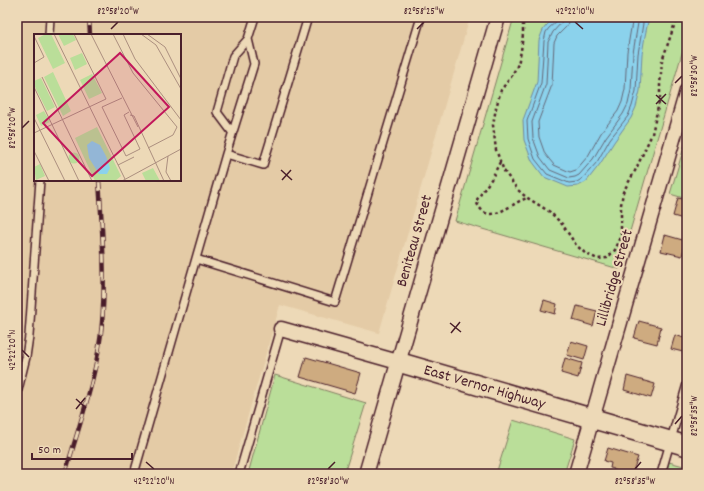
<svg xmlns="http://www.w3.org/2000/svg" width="704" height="491" font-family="Dekko,sans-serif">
	<rect width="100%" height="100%" fill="#edd9b7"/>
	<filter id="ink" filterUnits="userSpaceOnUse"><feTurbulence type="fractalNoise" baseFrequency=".025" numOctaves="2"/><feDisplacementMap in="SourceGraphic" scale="8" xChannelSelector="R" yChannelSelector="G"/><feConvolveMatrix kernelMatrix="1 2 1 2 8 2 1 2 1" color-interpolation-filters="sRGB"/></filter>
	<g filter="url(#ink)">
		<!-- built -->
		<path fill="#e4cba6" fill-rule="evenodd" d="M17,17H470L379,333L280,305L231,474H17ZM35,35H180V180H35Z"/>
		<!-- green -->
		<path fill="#bade99" stroke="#827e62" d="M514,17H687V36L619,269L455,221Z
			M687,137V199L670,194Z
			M275,375L366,403L344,474H248Z
			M687,402V427L681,425Z
			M513,420L575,439L564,474H496Z
			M669,462L687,467V474H666Z"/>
		<!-- water -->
		<path fill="#8bd2ec" stroke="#718a9f" d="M555,17H649L645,36L642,54L640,91L636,107L631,118L614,142L600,164L586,182L578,186L568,187L544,177L532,161L524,140L523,120L537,82L539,40L543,30L546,26Z"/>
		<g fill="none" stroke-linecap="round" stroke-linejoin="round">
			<!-- shore -->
			<path stroke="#646778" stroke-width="1" d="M557,17V21L549,28L546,32L544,41L541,83L527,121L528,139L535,159L547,174L569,183L577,182L583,178L597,162L610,139L628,116L632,106L636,91L638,54L641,36L644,17
				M563,17L561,23L553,32L548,42L546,84L532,122L533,138L540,157L550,170L569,178L575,177L579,175L593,159L606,137L623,114L628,104L631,90L633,53L639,17
				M569,17L567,26L557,36L554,43L552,85L538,122L539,137L545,154L554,165L570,172L576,170L588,156L601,133L618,111L622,102L625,89L627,52L630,34L633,17"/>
		</g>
		<!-- building -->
		<path fill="#ceab80" stroke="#4a1f2b" d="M678,198L687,200V220L673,216Z
			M665,235L686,241L682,256L661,251Z
			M544,300L557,304L555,314L541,310Z
			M577,306L597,311L593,326L573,320Z
			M639,321L661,327L657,344L634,338Z
			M675,335L687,339V353L671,349Z
			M571,341L588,346L584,360L567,355Z
			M306,357L361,373L355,393L300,377Z
			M565,358L582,363L578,378L561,373Z
			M627,376L655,384L651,398L624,390Z
			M608,448L638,457L632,474H613L614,469L610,468L611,463L604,461Z"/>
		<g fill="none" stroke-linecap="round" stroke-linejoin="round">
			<!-- lane casing -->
			<g stroke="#4a1f2b" stroke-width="10">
				<path id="lane" d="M49,35L50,17
					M232,132L217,112L233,56L248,39L255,17
					M226,154L263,165L308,17
					M196,259L335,302L421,17
					M17,394L26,357L29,336L40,180
					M134,474L226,154L254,64L248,39
					M239,474L281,329
					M661,474L687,384"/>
			</g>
			<!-- street casing -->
			<g stroke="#4a1f2b" stroke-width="17">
				<path id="street" d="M281,329L398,362
					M366,474L498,17
					M576,474L687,91"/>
			</g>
			<!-- secondary casing -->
			<g stroke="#4a1f2b" stroke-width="22">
				<g id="secondary">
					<path id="s1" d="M398,362L687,446"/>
				</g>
			</g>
			<!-- path -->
			<path stroke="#4a1f2b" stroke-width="2.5" stroke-dasharray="3 3" stroke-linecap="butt" d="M523,17V34L521,51L518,64L511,77L501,90L496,108L493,125L496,150L504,171L518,190L526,197L550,212L562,224L576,245L586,254L598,259L607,258L615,250L621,237V205L623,192L635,171L652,134L660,98V85L662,61L674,26L680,17
				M500,162L492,178L476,201C485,222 498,213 513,205C517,202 522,200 527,198"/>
			<!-- lane -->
			<use href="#lane" stroke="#edd9b7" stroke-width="7"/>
			<!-- street -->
			<use href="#street" stroke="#edd9b7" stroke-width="14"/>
			<!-- secondary -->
			<use href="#secondary" stroke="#edd9b7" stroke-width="19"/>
			<!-- rail casing -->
			<g stroke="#4a1f2b" stroke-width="4.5">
				<path id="rail" d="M89,17L90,35
					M65,474C79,426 98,373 102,323C106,275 102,228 99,180"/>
			</g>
			<!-- rail -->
			<use href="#rail" stroke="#edd9b7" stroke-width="3" stroke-dasharray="9" stroke-linecap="butt"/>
		</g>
	</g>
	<!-- ticks -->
	<path fill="none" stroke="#4a1f2b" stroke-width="1.5" d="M575,22L583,29M111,29L118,22M417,29L424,22M675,83L682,76M656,95L666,104M656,104L666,94M22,128L29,121M281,170L292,180M282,180L291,170M450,323L461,332M451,333L460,322M22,350L29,357M76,399L86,408M76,409L85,398M675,424L682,416M146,462L154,469M328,469L335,462M635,469L641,462"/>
	<g text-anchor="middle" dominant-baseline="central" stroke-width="4" stroke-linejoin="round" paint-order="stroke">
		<!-- street labels -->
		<g font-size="16" fill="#4a1f2b" stroke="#edd9b7">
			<text transform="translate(415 241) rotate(-74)">Beniteau Street</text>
			<text transform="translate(615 278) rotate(-74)">Lillibridge Street</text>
			<text stroke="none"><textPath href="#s1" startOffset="90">East Vernor Highway</textPath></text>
		</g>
	</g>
	<!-- overview -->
	<g transform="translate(34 34)">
		<rect width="147" height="147" fill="#edd9b7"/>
		<path d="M12,0H17L31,29L19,35L4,4ZM24,0H39L42,6L30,12ZM48,19L53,30L41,36L36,24ZM19,38L37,77L29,82L10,43ZM58,40L68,59L55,65L46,46ZM7,44L21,73L13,77L0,51V47ZM10,77L16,88L7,92L2,81ZM63,93L87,142L81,147H61L41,104ZM34.5 124a5.5 5.5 0 1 1 11 0a5.5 5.5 0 1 1-11 0ZM6,130L11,142L2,146L0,133ZM119,134L126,147H112L108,139Z" fill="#bade99"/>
		<path d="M58,107L66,111L72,122L76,134L73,140H65L55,124L53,111Z" fill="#8bd2ec"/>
		<path fill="none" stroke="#ac8f7f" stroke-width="1" d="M20,0L91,145M57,0L104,93M79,0L99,39L143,93L139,101L114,114M89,0L101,25L147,86M107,0L122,11L147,55M113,0L131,13L147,45M0,29L10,23L0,2M8,43L58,147M0,53L45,147M88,64L68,73L92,122L106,115L90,81L95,78M96,81L100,82L130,147M0,84L31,147M0,99L72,65L40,0M0,117L15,147M134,122L132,138L137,147M84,131L100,123M88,147L147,115"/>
		<path fill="#c2185b" fill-opacity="0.15" stroke="#c2185b" stroke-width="2" d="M86,19L135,73L58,142L9,89Z"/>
		<rect width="147" height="147" fill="none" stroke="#4a1f2b" stroke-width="2"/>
	</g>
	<!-- margin -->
	<rect width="704" height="491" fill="none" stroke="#edd9b7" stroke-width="44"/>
	<!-- scale -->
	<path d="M32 453v6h100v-6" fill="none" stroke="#4a1f2b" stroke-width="2"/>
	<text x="38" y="453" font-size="12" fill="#4a1f2b" stroke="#edd9b7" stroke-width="3" paint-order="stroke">50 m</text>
	<rect x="22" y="22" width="660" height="447" fill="none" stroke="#4a1f2b" stroke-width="1.5"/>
	<g font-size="10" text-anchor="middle" fill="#4a1f2b">
		<text x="118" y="14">82°58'20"W</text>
		<text x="424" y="14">82°58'25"W</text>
		<text x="575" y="14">42°22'10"N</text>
		<text transform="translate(693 76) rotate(-90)" y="4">82°58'30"W</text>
		<text transform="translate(11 128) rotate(-90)" y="4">82°58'20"W</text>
		<text transform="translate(11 350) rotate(-90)" y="4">42°22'20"N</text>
		<text transform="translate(693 416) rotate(-90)" y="4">82°58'35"W</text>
		<text x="154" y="484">42°22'20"N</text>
		<text x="328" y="484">82°58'30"W</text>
		<text x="635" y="484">82°58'35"W</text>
	</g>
</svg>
